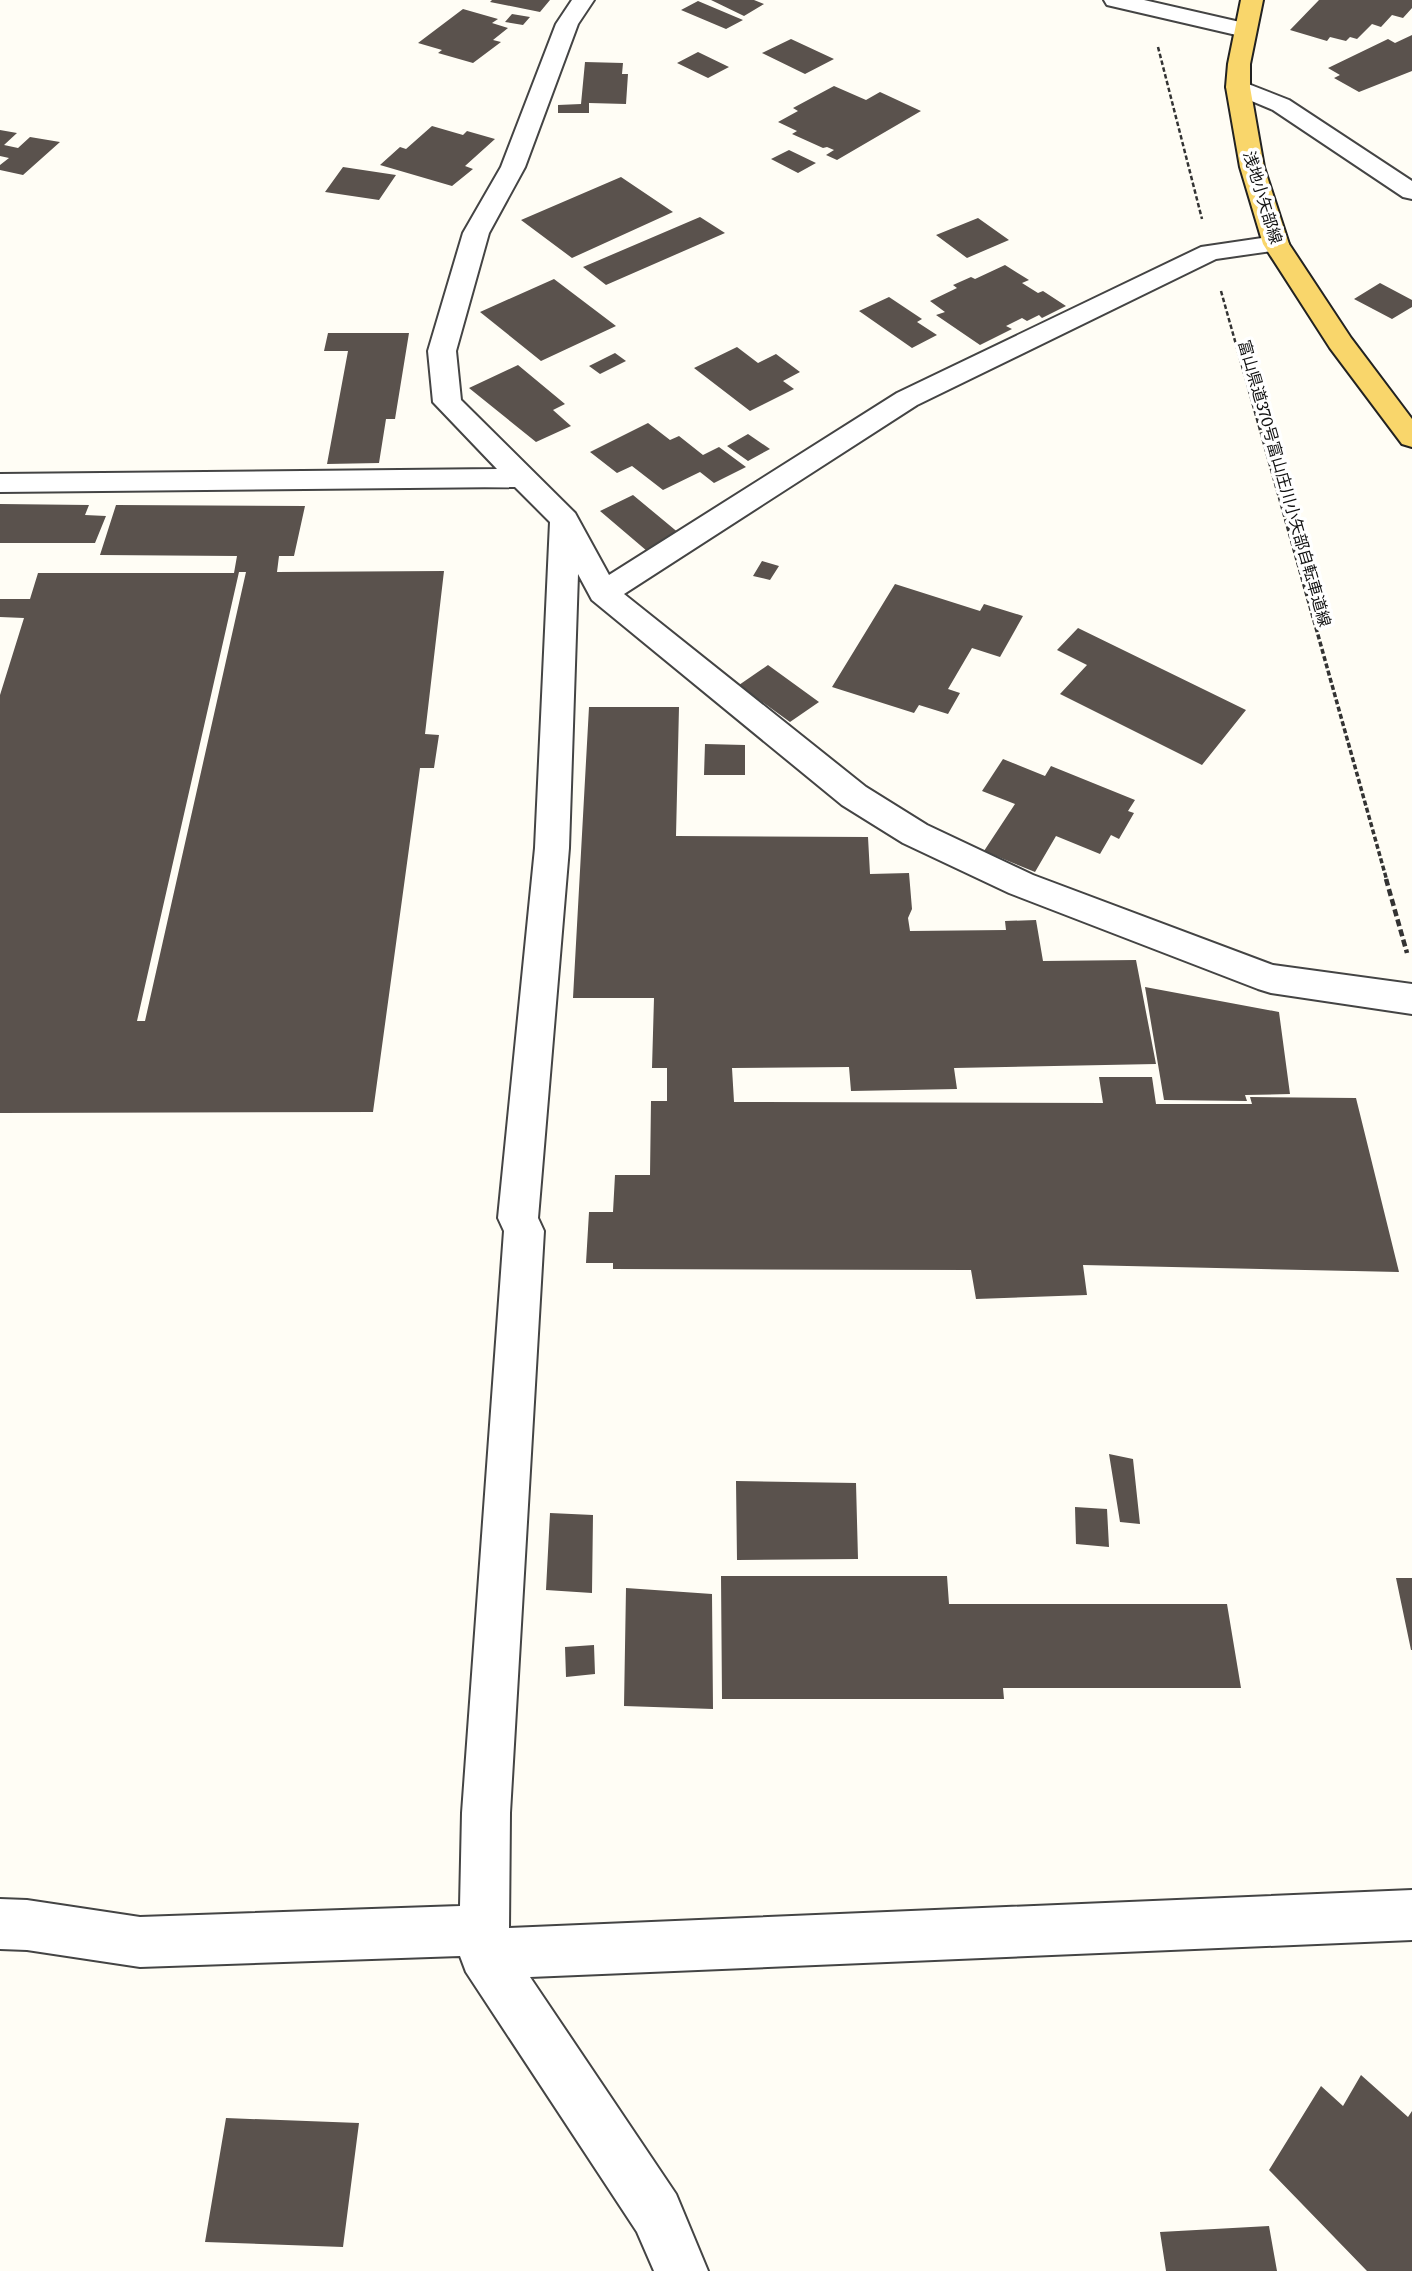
<svg xmlns="http://www.w3.org/2000/svg" width="1412" height="2271" font-family="Literata,'Noto Sans JP',serif">
	<rect width="100%" height="100%" fill="#fffdf5"/>
	<!-- building -->
	<path fill="#5a524d" fill-rule="evenodd" d="M492,0H550L540,12L490,2Z
		M711,0H754L764,4L744,16Z
		M1319,0H1412V8L1403,18L1392,15L1381,27L1372,24L1357,39L1350,37L1346,41L1330,37L1327,41L1290,30Z
		M698,1L743,20L726,29L681,10Z
		M463,9L498,19L492,23L508,28L493,40L501,42L473,63L438,53L442,50L418,43Z
		M512,14L530,17L523,25L505,22Z
		M1412,35V71L1359,92L1334,78L1340,75L1328,68L1388,39L1395,43Z
		M791,39L834,59L805,74L762,53Z
		M698,52L729,67L708,78L677,63Z
		M585,62L623,63L622,74H628L626,104L589,103V113H558V105L581,104Z
		M834,86L866,100L880,92L921,111L837,160L826,155L834,150L827,147L823,148L792,134L797,131L778,122L798,111L793,108Z
		M432,126L463,135L467,131L495,139L465,166L473,169L452,186L380,165L400,147L406,149Z
		M0,130L17,133L4,145L18,148L30,137L60,142L23,175L0,170V165L9,158L0,156Z
		M789,150L816,163L798,173L771,159Z
		M343,167L396,175L379,200L325,192Z
		M621,177L673,212L572,258L521,220Z
		M700,217L725,233L606,285L583,267Z
		M978,218L1009,240L967,258L936,235Z
		M1005,265L1029,280L1022,283L1038,293L1043,291L1066,306L1042,318L1039,315L1027,321L1022,318L1006,326L1012,329L980,345L936,315L945,312L930,301L957,288L953,285L971,277L975,279Z
		M554,279L616,326L541,361L480,312Z
		M1380,283L1412,300V307L1392,319L1354,299Z
		M889,297L922,319L917,322L937,335L912,348L859,311Z
		M328,333H409L395,419H386L379,463L327,464L348,351H324Z
		M737,347L758,363L776,354L800,372L783,381L794,389L750,411L694,368Z
		M615,353L626,361L600,374L589,366Z
		M518,365L565,404L553,410L571,426L536,442L469,388Z
		M648,423L670,440L679,436L703,455L719,447L746,467L714,483L700,472L663,490L632,466L617,473L590,452Z
		M748,434L770,449L748,461L727,446Z
		M633,495L680,534L647,551L600,511Z
		M0,504L89,505L85,515L106,516L95,543H0Z
		M116,505L305,506L294,556H279L277,572L444,571L425,734L439,735L434,768H420L373,1112L0,1113V695L24,618L0,617V599H30L38,573H234L237,556L100,555ZM239,572H246L145,1021H137Z
		M762,561L779,566L770,580L753,576Z
		M895,584L980,611L984,604L1023,616L1000,657L972,648L948,689L960,693L948,714L919,705L914,713L832,687Z
		M1078,628L1246,710L1202,765L1060,694L1087,665L1057,650Z
		M768,665L819,702L790,722L739,685Z
		M589,707H679L676,836L868,837L870,874L909,873L912,909L908,918L910,931L1006,930L1005,921L1036,920L1043,961L1136,960L1156,1064L954,1068L957,1089L851,1091L849,1067L732,1068L734,1102L1103,1103L1099,1077H1152L1156,1104H1252L1250,1097L1356,1098L1399,1272L1083,1265L1087,1295L976,1299L971,1270L613,1269V1263H586L589,1212H613L615,1175H650L651,1101H667V1068H652L654,998H573Z
		M705,744L745,745V775H704Z
		M1003,759L1045,776L1051,766L1135,800L1128,811L1134,813L1119,839L1111,835L1100,854L1056,836L1035,872L984,851L1015,804L982,791Z
		M1145,987L1279,1012L1290,1094L1245,1095L1247,1101L1164,1100Z
		M1109,1454L1133,1459L1140,1524L1120,1522Z
		M736,1481L856,1483L858,1559L737,1560Z
		M1075,1507L1107,1509L1109,1547L1076,1544Z
		M550,1513L593,1515L592,1593L546,1590Z
		M721,1576H947L949,1604H1227L1241,1688H1003L1004,1699H722Z
		M1396,1578H1412V1650H1411Z
		M626,1588L712,1594L713,1709L624,1706Z
		M594,1645L595,1674L566,1677L565,1647Z
		M1361,2075L1408,2117L1412,2111V2271H1367L1269,2170L1321,2086L1343,2106Z
		M226,2118L359,2123L343,2247L205,2242Z
		M1269,2226L1277,2271H1166L1160,2232Z"/>
	<g fill="none" stroke-linecap="round" stroke-linejoin="round">
		<!-- minor casing -->
		<g stroke="#444" stroke-width="4">
			<path id="minor" d="M572,0H594L578,24L525,167L489,233L456,351L461,400L575,513L609,575L897,393L1201,247L1276,236L1285,239L1289,244L1285,249L1216,259L917,405L624,594L866,787L927,825L1033,875L1273,965L1412,984V1014L1271,993L1258,989L1009,893L903,843L842,805L592,600L578,574L569,848L538,1218L544,1231L510,1813L509,1928L1412,1890V1940L530,1977L676,2194L708,2271H654L637,2232L466,1972L460,1956L140,1967L27,1950L0,1949V1899L27,1900L140,1917L460,1906L462,1813L504,1231L498,1218L535,848L550,522L515,487L0,492V474L497,469L433,402L428,351L463,233L501,167L556,24Z
				M1104,0H1144L1253,25L1256,30L1253,35L1245,37L1107,5Z
				M1238,80L1289,100L1412,181V199L1403,197L1273,110L1230,92L1226,87L1230,82Z"/>
		</g>
		<!-- major casing -->
		<g stroke="#222" stroke-width="4">
			<path id="major" d="M1241,0H1263L1250,64V87L1264,167L1289,244L1351,338L1412,419V447L1402,444L1330,348L1263,244L1240,167L1226,87L1228,64Z"/>
		</g>
		<!-- path-far2 -->
		<path stroke="#333" stroke-width="2.5" stroke-dasharray="4.5 2.5" stroke-linecap="butt" d="M1158,47L1202,219
			M1221,291L1249,391"/>
		<!-- path-far1 -->
		<path stroke="#333" stroke-width="3.5" stroke-dasharray="5 2.5" stroke-linecap="butt" d="M1249,389L1387,881"/>
		<!-- path -->
		<path stroke="#333" stroke-width="4.5" stroke-dasharray="7 3.5" stroke-linecap="butt" d="M1386,879L1407,953"/>
		<!-- minor -->
		<use href="#minor" fill="#fff" fill-rule="evenodd"/>
		<!-- major -->
		<use href="#major" fill="#f9d66b" fill-rule="evenodd"/>
	</g>
	<g text-anchor="middle" dominant-baseline="central" stroke-width="7" stroke-linejoin="round" paint-order="stroke">
		<!-- far-street labels -->
		<g font-size="16" fill="#111" stroke="#fff">
			<text transform="translate(1264 197) rotate(73)">浅地小矢部線</text>
			<text transform="translate(1286 483) rotate(74)">富山県道370号富山庄川小矢部自転車道線</text>
		</g>
	</g>
</svg>
